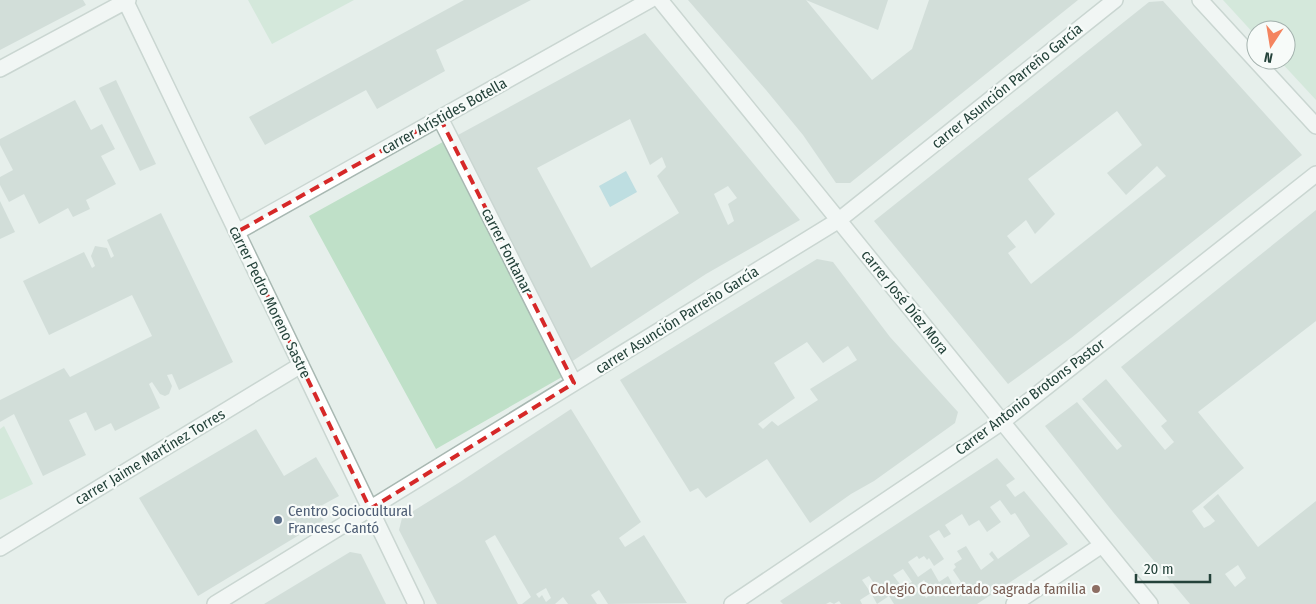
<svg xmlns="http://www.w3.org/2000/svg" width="1316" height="604" font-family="'Fira Sans Condensed',sans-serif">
	<rect width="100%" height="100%" fill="#e6efeb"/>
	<!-- green -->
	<path fill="#bfe0c8" d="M248,0H354L272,44Z
		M1223,0H1316V100L1279,60H1286V30H1256V36Z
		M450,138L569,373L436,449L309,216Z
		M4,426L33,484L0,500V429Z"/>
	<!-- water -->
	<path fill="#8ec9d4" d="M626,171L637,192L610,207L599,186Z"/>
	<!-- building -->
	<path fill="#bbcac4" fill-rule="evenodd" d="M0,0H83L86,5L0,50Z
		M464,0H531L436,50L445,71L377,109L366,90L265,145L249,117Z
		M688,0H806L872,80L912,49L929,0H1078L850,183H836L803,135L766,90Z
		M806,0H888L878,30Z
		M1163,1L1302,155L1071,338L1008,384L874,221L1149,2ZM1117,111L1142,145L1107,173L1126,195L1157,166L1166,176L1031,284L1008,253L1016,247L1007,236L1026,220L1035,234L1055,214L1028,179Z
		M645,33L800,220L706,274L571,362L458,135ZM630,119L650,165L662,157L666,167L657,176L679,213L591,268L537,168ZM728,186L737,198L728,204L734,221L728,225L714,194Z
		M116,80L156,164L140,171L99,88Z
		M75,100L91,130L102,124L115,149L101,156L116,184L86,200L90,209L73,217L68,208L39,224L24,194L9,202L0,185V177L13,170L0,145V139Z
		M0,201L15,232L0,239Z
		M1316,210V321L1198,412L1244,468L1192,511L1204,528L1210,525L1215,521L1203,507L1218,494L1258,547L1316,501V604H1190L1113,512L1045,426L1077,402L1117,450L1122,446L1082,399L1106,379L1165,450L1174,442L1161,426L1167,421L1121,367ZM1238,565L1246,578L1235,587L1225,574Z
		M161,213L233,362L179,390L172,374L167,375L172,386L169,394L165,396L160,394L152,382L149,384L160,408L115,431L111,423L95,431L86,412L69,420L86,455L43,476L14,414L0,422V400L64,368L70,377L152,336L132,295L49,335L23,281L84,252L92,268L95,266L91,256L95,246L107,248L111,258L114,256L107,240Z
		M817,259L833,262L890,337L958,412L955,423L874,481L851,494L810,523L767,459L706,498L698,488L690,492L620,380ZM807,342L823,363L848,346L857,360L810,389L818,400L778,426L772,421L763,429L758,424L795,398L774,363Z
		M571,409L641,522L619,538L625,547L644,535L687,603L608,604L599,590L591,595L597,604H568L563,597L555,604H522L531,597L495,535L485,541L518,604H437L399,530L402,518L460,482ZM546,588L551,598L546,602L542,595L539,598L536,594Z
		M256,429L284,476L316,457L339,496L317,508L324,520L198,596L139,498Z
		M997,458L1015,479L1006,485L1015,497L1024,491L1068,544L977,604H894L889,596L877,604L871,593L877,588L869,576L862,580L871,593L860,600L862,604H841L839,601L834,604L830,602L826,604H783L780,601ZM1000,500L1011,515L1015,513L1030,536L998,559L992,551L989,554L994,560L981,570L966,546L957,551L962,559L954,564L956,567L953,570L961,582L954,587L948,576L939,582L931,568L918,577L908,562L917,556L919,559L924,556L927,560L929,558L934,566L944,559L929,536L939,530L944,538L951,534L945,525L962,514L969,526L979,520L987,532L1001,522L990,507ZM903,569L912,582L902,587L893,575ZM924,580L932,593L926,598L917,585Z
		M350,552L361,554L386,604H264Z"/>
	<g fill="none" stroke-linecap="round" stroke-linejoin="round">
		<!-- street casing -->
		<g stroke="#a8b8b2" stroke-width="18">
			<path id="street" d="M125,0L416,604
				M660,0L1150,604
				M1200,0L1316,126
				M0,69L128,0
				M440,118L574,383
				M237,232L650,0
				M0,548L301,365
				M215,604L839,220L1115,0
				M732,604L1002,422L1316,174
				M1014,604L1102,545"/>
		</g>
		<!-- street -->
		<use href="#street" stroke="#fff" stroke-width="15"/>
	</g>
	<!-- marked area -->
	<path d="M0 0H1316V604H0ZM440,118L574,383L370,509L237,232Z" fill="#e6efeb" fill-opacity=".55" fill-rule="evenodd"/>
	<path fill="none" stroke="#d62828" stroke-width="4" stroke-dasharray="10 6" stroke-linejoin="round" d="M440,118L574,383L370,509L237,232Z"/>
	<!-- markers -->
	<circle fill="#5c6f8a" stroke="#f7fbf9" stroke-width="2" cx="278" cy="520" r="5"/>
	<circle fill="#8d6e63" stroke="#f7fbf9" stroke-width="2" cx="1096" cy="589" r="5"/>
	<g text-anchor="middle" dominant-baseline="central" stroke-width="4.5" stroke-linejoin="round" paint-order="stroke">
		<!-- street labels -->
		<g font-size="15" fill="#24423a" stroke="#f7fbf9">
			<text transform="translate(1007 86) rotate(-39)">carrer Asunción Parreño García</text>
			<text transform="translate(444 116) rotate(-29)">carrer Arístides Botella</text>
			<text transform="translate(507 251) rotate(63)">carrer Fontanar</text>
			<text transform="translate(270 302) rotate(64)">carrer Pedro Moreno Sastre</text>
			<text transform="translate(905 302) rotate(51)">carrer José Díez Mora</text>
			<text transform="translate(677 320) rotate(-32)">carrer Asunción Parreño García</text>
			<text transform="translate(1030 397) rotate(-37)">Carrer Antonio Brotons Pastor</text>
			<text transform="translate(150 457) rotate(-31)">carrer Jaime Martínez Torres</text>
		</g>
		<!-- service labels -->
		<g font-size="15" fill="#4e5e75" stroke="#f7fbf9" text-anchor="start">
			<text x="288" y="511">Centro Sociocultural<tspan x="288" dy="17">Francesc Cantó</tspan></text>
		</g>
		<!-- education labels -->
		<g font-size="15" fill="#785e54" stroke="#f7fbf9" text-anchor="end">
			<text x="1086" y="589">Colegio Concertado sagrada familia</text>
		</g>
	</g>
	<!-- north arrow -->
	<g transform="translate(1271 45) rotate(192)"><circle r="24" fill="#f7fbf9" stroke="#a3b1ad"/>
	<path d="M0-4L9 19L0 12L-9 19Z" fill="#f4845f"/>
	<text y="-8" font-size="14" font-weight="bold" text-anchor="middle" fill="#24423a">N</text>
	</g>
	<!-- scale -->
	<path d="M1136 574v8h74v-8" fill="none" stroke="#24423a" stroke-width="2.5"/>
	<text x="1144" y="574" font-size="15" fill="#24423a" stroke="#f7fbf9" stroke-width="4" paint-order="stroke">20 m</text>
</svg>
